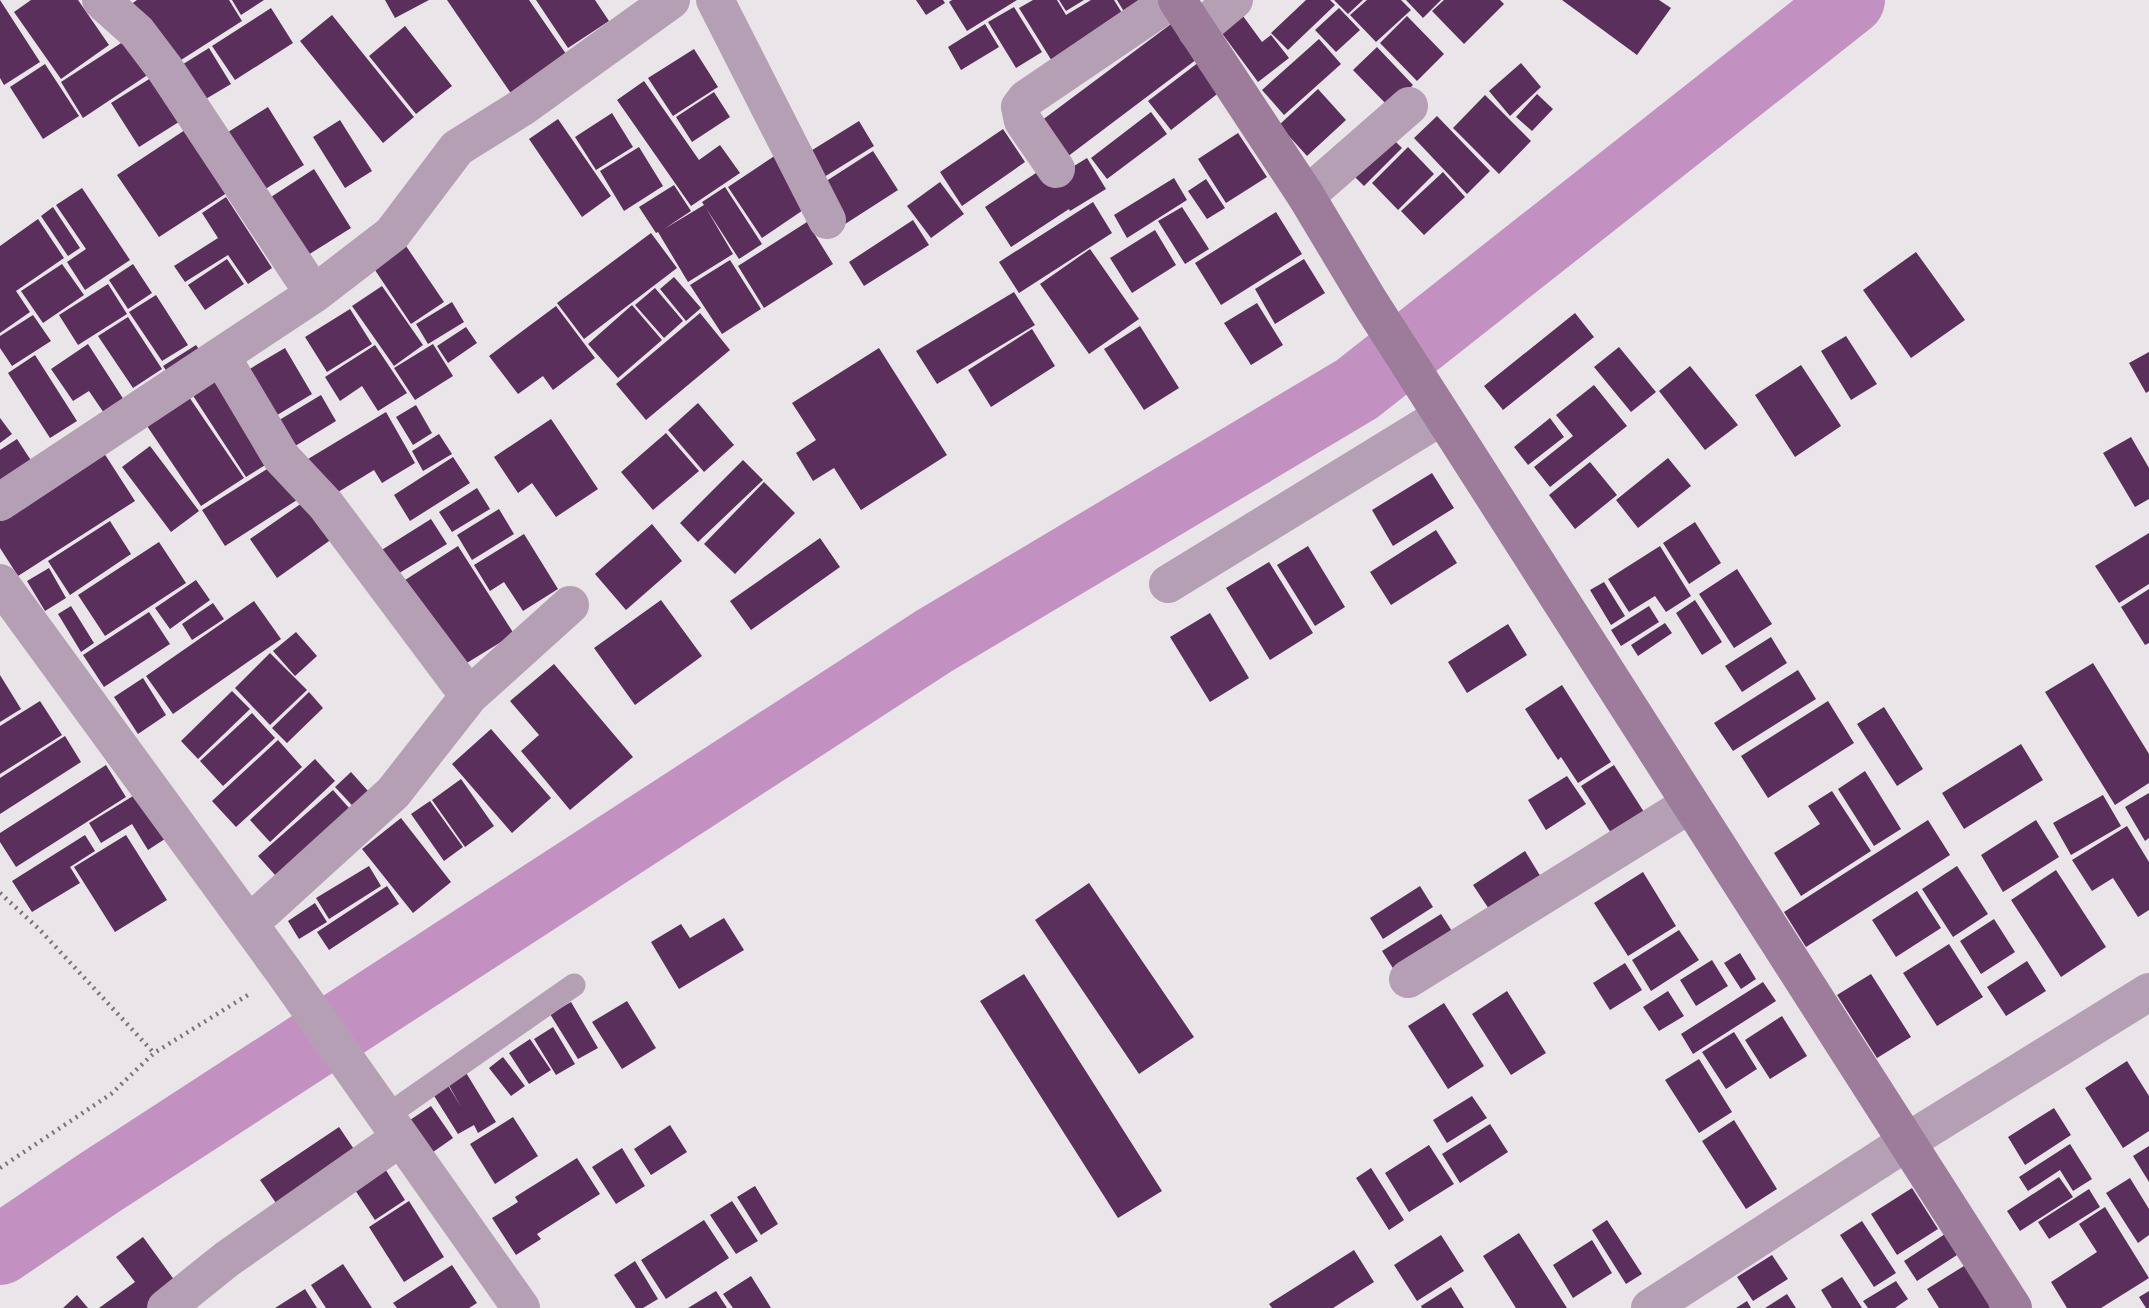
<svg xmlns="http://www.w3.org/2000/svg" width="2149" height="1308" font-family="'Fira Sans Condensed',sans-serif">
	<rect width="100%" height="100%" fill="#e9e5e9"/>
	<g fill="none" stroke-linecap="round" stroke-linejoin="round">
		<!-- river -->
		<path stroke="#c391c1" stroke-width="70" d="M0,1250L99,1183L934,641L1357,389L1850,0"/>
	</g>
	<!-- building -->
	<path fill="#5b2f5b" d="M0,0L40,62L4,85L0,78Z
		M31,0H78L109,45L61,79L14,12Z
		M137,0H229L242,21L170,67L130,5Z
		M232,0H264L241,15Z
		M385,0H429L395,18Z
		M447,0H529L575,67L519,105Z
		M536,0H595L609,21L568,48Z
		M916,0H943L945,3L926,15Z
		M952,0H1017L967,31L949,2Z
		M1033,0H1057L1066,15L1091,0H1114L1127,21L1055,66L1019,8Z
		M1059,0H1084L1066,11Z
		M1117,0H1157L1129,20Z
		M1306,0H1330L1335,5L1288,50L1271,33Z
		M1334,0H1363L1348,14Z
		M1367,0H1401L1411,10L1376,42L1350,15Z
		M1406,0H1441L1423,18Z
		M1444,0H1500L1504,4L1464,44L1432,11Z
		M1562,0H1659L1671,8L1637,55Z
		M1014,7L1042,52L1016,68L988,22Z
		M271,8L293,43L235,80L212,46Z
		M1339,8L1360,30L1336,52L1315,30Z
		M332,15L414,117L383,143L300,41Z
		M1243,16L1262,42L1271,35L1289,58L1258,82L1221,32Z
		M1407,16L1444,54L1417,81L1380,43Z
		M985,24L999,47L961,70L948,47Z
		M1171,24L1197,59L1067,157L1041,121Z
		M405,26L452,86L416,114L369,56Z
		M132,36L155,70L83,118L61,82Z
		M1319,39L1341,64L1284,115L1262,90Z
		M1377,47L1413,85L1390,108L1353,70Z
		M209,48L231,84L194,106L172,71Z
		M694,49L718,87L673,116L648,78Z
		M1199,62L1221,91L1171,130L1148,101Z
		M1521,63L1541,87L1510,116L1489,91Z
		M45,64L79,116L43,139L10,87Z
		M162,71L190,115L139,147L111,103Z
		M644,81L699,160L720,145L740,173L691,206L617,100Z
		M1318,89L1346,120L1307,156L1279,125Z
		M714,92L730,117L692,142L676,117Z
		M1537,94L1553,109L1532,131L1516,117Z
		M1485,95L1531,141L1499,174L1453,128Z
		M268,107L304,165L254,196L217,139Z
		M1151,112L1167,134L1107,179L1091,158Z
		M612,113L633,147L596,170L575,137Z
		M1437,116L1490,171L1467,194L1414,138Z
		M558,119L611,196L582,217L529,139Z
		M340,120L372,171L345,188L313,137Z
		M859,121L874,146L816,182L801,157Z
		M194,124L236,187L159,237L117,175Z
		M1003,129L1025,162L962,206L940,172Z
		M1238,133L1267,177L1226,203L1198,159Z
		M1388,134L1402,148L1364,186L1350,172Z
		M639,147L663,186L624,211L600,171Z
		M1408,147L1434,174L1398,210L1372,183Z
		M873,151L898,190L842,226L817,187Z
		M779,153L812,204L762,238L728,187Z
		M1087,158L1106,189L1070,211L1069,209L1011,247L985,207L1045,167L1053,179Z
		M314,169L351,228L308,255L271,197Z
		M1443,172L1465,197L1424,235L1401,211Z
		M1174,178L1187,200L1127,238L1114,215Z
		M1206,179L1225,208L1207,219L1188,191Z
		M940,182L964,214L931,238L907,206Z
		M674,185L691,211L664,229L704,205L702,202L725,187L762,244L739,259L706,208L733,254L688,282L658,232L656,233L639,207Z
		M82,188L130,260L85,290L67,262L86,249L56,205Z
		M226,197L272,268L248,284L228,255L185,282L174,266L218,238L202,213Z
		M1093,202L1112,233L1019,293L999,262Z
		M53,207L80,248L68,256L41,216Z
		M1182,207L1209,249L1185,264L1158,221Z
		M1276,212L1302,254L1221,305L1195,263Z
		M38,219L64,258L16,291L30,312L0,333V246Z
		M913,220L929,245L864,286L849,262Z
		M807,222L833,264L764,308L738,266Z
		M1155,230L1176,265L1132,293L1110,258Z
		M651,233L677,268L584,339L557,303Z
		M406,246L444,302L411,324L373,267Z
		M1090,249L1139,319L1089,354L1040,284Z
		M1916,252L1965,320L1911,358L1863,290Z
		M227,259L244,284L205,310L188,285Z
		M1304,259L1325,293L1275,324L1255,289Z
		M730,260L761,309L722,334L690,285Z
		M62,264L84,295L43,323L21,291Z
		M133,264L152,293L128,309L109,280Z
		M674,277L701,308L686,321L660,289Z
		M108,284L127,314L78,345L59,315Z
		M382,286L423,345L394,366L352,306Z
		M655,288L683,321L664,338L635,305Z
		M1014,292L1035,325L937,384L916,351Z
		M156,295L188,345L162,361L129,312Z
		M452,302L464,322L428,344L416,324Z
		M1257,303L1283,345L1251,365L1224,323Z
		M632,305L662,340L618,378L588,344Z
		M556,306L595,358L553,390L543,376L518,394L489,356Z
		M350,309L372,344L327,372L305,337Z
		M700,313L730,350L646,420L616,384Z
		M1575,313L1594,337L1503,410L1484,386Z
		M33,315L51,341L12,366L0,348V336Z
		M128,317L162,369L133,388L98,336Z
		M1140,326L1179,388L1144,410L1104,349Z
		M466,327L477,343L448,363L437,346Z
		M1032,329L1055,366L991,407L968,370Z
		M1846,336L1877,384L1851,400L1821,351Z
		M88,344L124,400L104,413L89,391L73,401L51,369Z
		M433,344L453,376L415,400L394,368Z
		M196,345L205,358L172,379L163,366Z
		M375,345L407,393L378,411L362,386L340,401L325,377Z
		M1619,347L1656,392L1631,412L1594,367Z
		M285,348L312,394L264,423L236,377Z
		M879,348L947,455L861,510L834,468L813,481L796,453L816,440L792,403Z
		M2149,352V391L2146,393L2129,363Z
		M35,355L77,421L50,438L8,373Z
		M1801,365L1841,426L1795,457L1755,395Z
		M1690,366L1738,425L1705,450L1659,391Z
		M221,371L278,457L246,477L190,391Z
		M1594,385L1627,426L1550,487L1534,467L1573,436L1556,415Z
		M187,394L244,478L201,506L145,423Z
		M321,395L336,421L287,451L271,425Z
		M698,403L734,445L704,472L668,430Z
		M416,405L432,433L413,445L396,417Z
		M386,412L415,463L382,483L374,470L330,497L308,459Z
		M0,418L12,434L0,443Z
		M1550,418L1564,437L1528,465L1514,447Z
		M551,419L598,489L556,517L532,483L518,493L494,457Z
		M666,433L699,471L653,510L621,472Z
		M439,434L452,454L423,471L412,451Z
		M2131,437L2149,468V499L2135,507L2103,453Z
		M17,439L34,465L0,487V450Z
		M150,446L199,511L171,532L122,467Z
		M104,453L135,501L18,576L0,548V520Z
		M453,457L470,483L410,521L394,495Z
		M1668,458L1691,486L1638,528L1616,500Z
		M743,460L763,480L698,542L680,523Z
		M1590,462L1617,495L1575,529L1549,495Z
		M275,464L297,500L225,546L202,510Z
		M1432,473L1454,508L1393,546L1372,510Z
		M764,482L795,513L735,574L704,544Z
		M477,488L490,509L452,532L439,512Z
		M312,496L339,534L277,578L250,539Z
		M499,509L514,534L472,560L457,535Z
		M431,519L447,544L396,575L380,551Z
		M110,521L131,554L70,595L48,561Z
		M1695,522L1721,563L1689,584L1663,543Z
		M652,524L682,561L626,610L595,574Z
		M1436,530L1457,563L1391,605L1370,572Z
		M2149,533V584L2119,603L2095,566Z
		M524,534L558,589L523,611L504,582L490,591L474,565Z
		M820,538L840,567L751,630L730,601Z
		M159,542L186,583L105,636L78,595Z
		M458,546L514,634L457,669L402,582Z
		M1308,546L1345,607L1315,626L1277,565Z
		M1660,546L1691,596L1666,612L1655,596L1629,612L1608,579Z
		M1269,562L1313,633L1270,660L1226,588Z
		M49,568L66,598L45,611L27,581Z
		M1737,569L1772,624L1734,648L1699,594Z
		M196,580L210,600L170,629L155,608Z
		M1604,582L1625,616L1611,625L1590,590Z
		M2149,589V643L2145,645L2121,607Z
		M661,600L702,656L635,705L594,648Z
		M1695,600L1722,642L1702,655L1676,613Z
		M254,601L281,639L173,714L146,676Z
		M213,603L224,619L192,640L182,624Z
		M71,606L94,643L81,652L58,614Z
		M1649,606L1659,622L1621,646L1611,630Z
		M149,612L170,644L104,687L83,655Z
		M1210,613L1249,678L1210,702L1170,637Z
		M1665,623L1672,633L1638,656L1631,645Z
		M1508,624L1527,655L1467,693L1448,662Z
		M296,632L317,656L295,676L273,651Z
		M1771,637L1787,663L1742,692L1725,666Z
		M270,653L307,690L270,725L235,688Z
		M2093,663L2149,754V783L2115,805L2045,692Z
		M554,664L633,757L570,810L521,751L539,735L510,701Z
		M1798,670L1816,699L1733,751L1714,723Z
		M0,675L21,709L0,722Z
		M143,678L166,715L138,734L114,697Z
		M1562,685L1611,762L1578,783L1561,757L1558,760L1525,709Z
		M232,691L250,709L198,759L181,741Z
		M309,692L323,708L287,743L272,728Z
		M40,701L62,735L0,774V726Z
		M1828,701L1854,743L1768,798L1741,756Z
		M1884,707L1923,769L1897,786L1857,724Z
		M252,713L275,738L223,786L200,761Z
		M491,729L551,798L512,833L452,764Z
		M65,736L81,762L0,814V778Z
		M278,740L302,767L236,827L212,801Z
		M2021,744L2043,780L1964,829L1942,793Z
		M315,759L335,781L270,842L250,820Z
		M106,765L126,797L16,867L0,842V833Z
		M1614,765L1651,823L1618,844L1581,786Z
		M1865,771L1901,829L1874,846L1838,789Z
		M351,772L377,801L362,816L335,787Z
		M1567,776L1586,804L1546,830L1528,800Z
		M461,779L494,826L465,847L432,800Z
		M146,788L174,833L148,850L132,824L101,843L89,823Z
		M333,790L358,818L284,885L258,856Z
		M1832,791L1871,851L1801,896L1774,853L1820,824L1808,806Z
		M2149,793V838L2145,841L2125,807Z
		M2103,795L2121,826L2071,855L2053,823Z
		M430,801L463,847L444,861L411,814Z
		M401,818L451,882L413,913L362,849Z
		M1928,820L1950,855L1806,947L1784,912Z
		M2036,820L2059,857L2003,892L1981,855Z
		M2127,826L2149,862V910L2138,917L2113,878L2092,891L2072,860Z
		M85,835L95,851L70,867L80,883L32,912L12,881Z
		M126,835L167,900L115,932L74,867Z
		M1525,851L1544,882L1493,915L1473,885Z
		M369,866L381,886L329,919L316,898Z
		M1957,866L1988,914L1953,937L1922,889Z
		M2056,870L2106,947L2061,977L2011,900Z
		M1643,872L1676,926L1628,956L1594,903Z
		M1089,883L1194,1037L1139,1074L1035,920Z
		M387,886L399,904L329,950L317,932Z
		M1420,886L1433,907L1383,939L1370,918Z
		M1917,891L1941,928L1896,957L1872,920Z
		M315,903L327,922L299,939L288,921Z
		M1441,914L1457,939L1398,976L1382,951Z
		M724,918L744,950L679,989L651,942L681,924L690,938Z
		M1994,919L2015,952L1981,974L1960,941Z
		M1679,930L1699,960L1651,991L1632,960Z
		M1949,944L1983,997L1937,1026L1903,973Z
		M1740,953L1756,979L1741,989L1724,963Z
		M1712,960L1728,986L1696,1006L1680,980Z
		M2027,961L2046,991L2006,1016L1987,987Z
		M1625,963L1642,990L1610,1010L1593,983Z
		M1024,974L1162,1191L1118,1218L980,1001Z
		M1871,974L1911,1037L1877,1058L1837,995Z
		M1763,982L1776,1001L1693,1054L1681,1034Z
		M1507,991L1546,1053L1511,1075L1472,1014Z
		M1668,991L1684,1016L1659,1031L1643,1007Z
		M627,1001L656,1048L622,1069L592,1022Z
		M571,1002L598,1048L578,1059L550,1014Z
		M1444,1003L1484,1066L1448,1089L1408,1026Z
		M1782,1016L1807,1056L1770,1079L1745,1040Z
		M553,1027L575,1064L556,1075L534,1039Z
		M1734,1032L1757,1069L1726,1089L1702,1052Z
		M530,1039L551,1070L529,1084L509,1053Z
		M503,1057L525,1086L511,1096L489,1068Z
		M1699,1059L1732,1112L1699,1133L1665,1080Z
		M2127,1061L2149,1096V1131L2123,1148L2085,1088Z
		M465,1071L496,1122L478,1133L474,1125L458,1134L431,1091L446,1082L461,1107L447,1082Z
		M1472,1096L1487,1118L1447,1143L1433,1120Z
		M431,1106L453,1138L426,1157L404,1124Z
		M2054,1108L2071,1135L2025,1165L2008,1137Z
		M513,1117L538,1156L495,1184L470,1144Z
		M1734,1120L1777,1189L1746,1209L1702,1141Z
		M1490,1124L1508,1152L1460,1183L1442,1154Z
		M670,1125L687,1152L651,1175L634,1149Z
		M339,1127L362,1161L283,1213L260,1180Z
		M2070,1144L2092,1179L2073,1191L2060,1170L2028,1191L2019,1177Z
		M1429,1145L1454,1184L1409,1212L1385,1173Z
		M2149,1146V1182L2133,1156Z
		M622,1148L645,1186L616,1204L592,1167Z
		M577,1158L600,1194L537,1234L541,1239L516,1255L492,1218L518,1202L515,1197Z
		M380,1161L405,1200L375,1220L349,1181Z
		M1371,1168L1404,1220L1389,1230L1356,1178Z
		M2059,1177L2073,1197L2020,1231L2007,1211Z
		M2130,1178L2149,1209V1235L2138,1243L2106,1193Z
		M755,1186L778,1224L761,1235L737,1197Z
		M1912,1188L1938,1229L1897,1255L1871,1214Z
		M2089,1189L2100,1207L2049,1239L2038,1222Z
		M409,1201L444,1257L404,1282L369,1227Z
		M732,1201L758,1241L736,1254L710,1215Z
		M2105,1207L2149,1278L2101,1308H2067L2051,1282L2097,1252L2079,1224Z
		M704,1220L729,1258L666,1299L641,1260Z
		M1607,1220L1642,1274L1626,1284L1592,1230Z
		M1862,1221L1896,1273L1874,1287L1840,1235Z
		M1519,1233L1567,1308H1516L1483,1256Z
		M1945,1234L1957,1255L1917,1281L1904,1261Z
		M1441,1235L1464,1271L1417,1301L1394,1265Z
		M143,1237L183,1292L161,1308H99L135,1282L116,1257Z
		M1592,1240L1612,1273L1573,1298L1553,1265Z
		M1354,1250L1374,1282L1333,1308H1272L1269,1304Z
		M1772,1255L1788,1279L1753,1301L1737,1277Z
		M635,1261L658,1299L643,1308H636L614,1275Z
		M1972,1261L1990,1308H1939L1927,1289Z
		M343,1264L372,1308H326L311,1285Z
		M452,1265L477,1303L469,1308H397L393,1303Z
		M751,1276L771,1308H733L723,1294Z
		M1842,1277L1862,1308H1832L1821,1290Z
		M1896,1281L1908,1299L1895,1308H1868L1863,1301Z
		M1451,1287L1464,1308H1422L1421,1306Z
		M305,1289L317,1308H275Z
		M716,1291L727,1308H688Z
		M2149,1291V1308H2146L2139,1297Z
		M1787,1294L1796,1308H1765Z
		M77,1295L88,1308H63Z
		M1747,1301L1751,1308H1736Z"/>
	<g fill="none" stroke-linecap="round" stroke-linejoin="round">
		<!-- path -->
		<path stroke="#777577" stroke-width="4.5" stroke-dasharray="2 5" stroke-linecap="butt" d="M0,893L39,929L154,1053
			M0,1168L111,1094L154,1053L251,993"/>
		<!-- lane -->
		<path stroke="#b59fb4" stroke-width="23" d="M385,1117L574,985"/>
		<!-- street -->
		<path stroke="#b59fb4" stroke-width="38" d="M101,0L137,32L165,69L314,294
			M715,0L827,220
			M1197,31L1234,0
			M1056,169L1023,121L1020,107L1026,99L1172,0
			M1306,196L1409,106
			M221,356L281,457L326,505L469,696
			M0,502L314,294L392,234L457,148L521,108L671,0
			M0,583L284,972L521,1308
			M1168,584L1442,416
			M249,924L393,793L469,696L570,605
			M1408,979L1690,804
			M166,1308L227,1259L400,1138
			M1650,1308L1905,1143L2149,992"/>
		<!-- secondary -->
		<path stroke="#9c7b9b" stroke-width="38" d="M1177,0L1306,196L1369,301L2013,1308"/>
	</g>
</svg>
